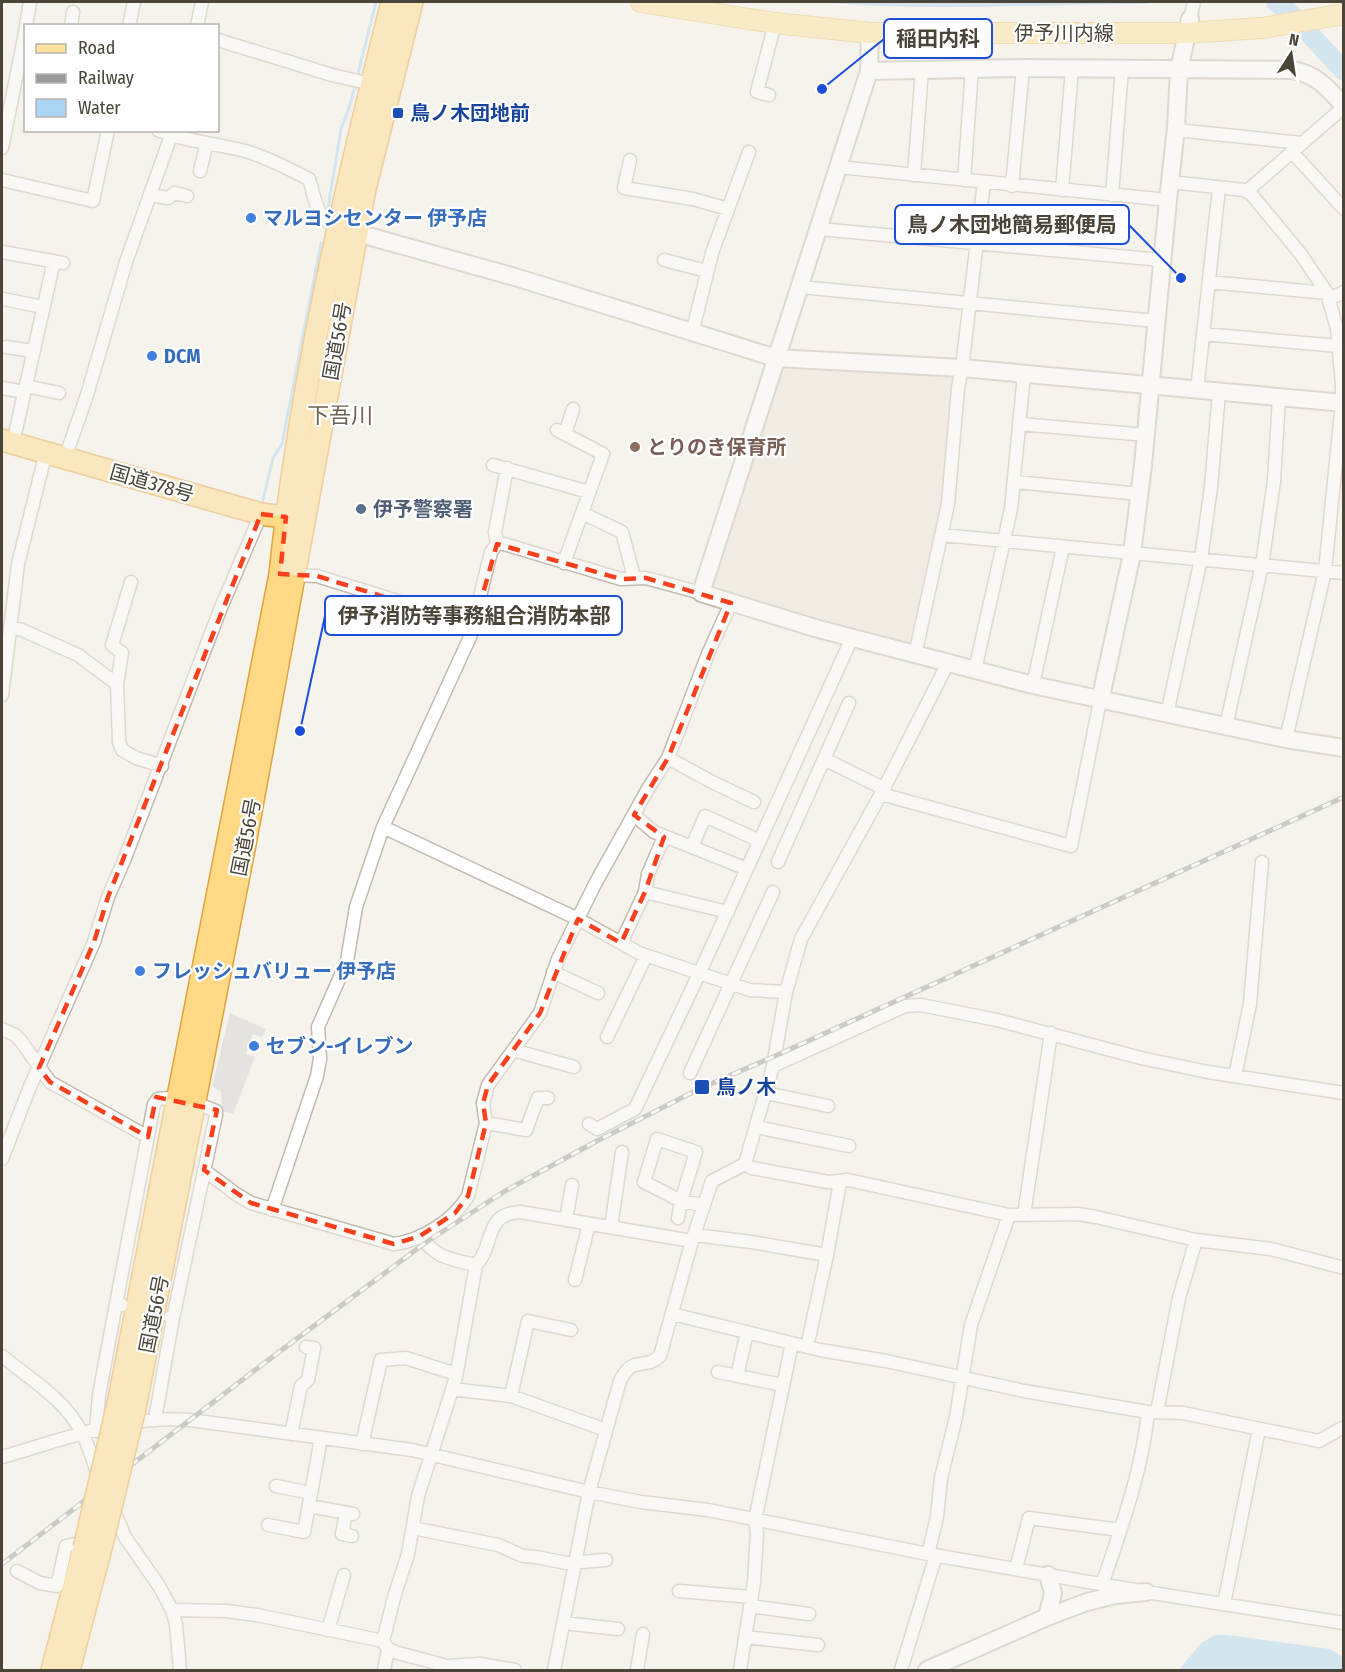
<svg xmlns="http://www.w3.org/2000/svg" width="1345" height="1672" font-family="'Fira Sans Condensed','Noto Sans JP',sans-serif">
	<rect width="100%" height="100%" fill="#f6f3ec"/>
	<!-- residential -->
	<path fill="#eae5da" d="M778,367L953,374L942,504L913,645L713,589L710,581Z"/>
	<!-- parking -->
	<path fill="#e5e3e0" d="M230,1013L266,1029L262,1037L252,1034L246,1054L255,1057L233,1114L222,1111L221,1092L212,1086Z"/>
	<!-- water -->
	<path fill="#a9d4f2" d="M820,2H1152L1146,4C1037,4 928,12 820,2Z
		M1215,1635H1227L1330,1649L1343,1657V1670H1179L1201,1643Z"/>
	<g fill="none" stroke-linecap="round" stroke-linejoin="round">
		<!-- stream -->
		<path stroke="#a9d4f2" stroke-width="3" d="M357,78L376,2
			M328,208L341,129L348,111L356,84
			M263,500L273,458L282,444L321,243"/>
		<!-- river -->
		<path stroke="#a9d4f2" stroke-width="20" d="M1276,2L1286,9L1344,71"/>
		<!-- minor casing -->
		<g stroke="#c2bbae" stroke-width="15">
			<path id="minor" d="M1190,19L1194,2
				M26,26L30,2
				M71,26L73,12
				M129,26L134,2
				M197,26L202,2
				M218,40L332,75L371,84
				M769,95L757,92L775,23
				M158,130C186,142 216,143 245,151C268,157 288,169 309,179C316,201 316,220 339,228
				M1176,130L1302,143
				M2,148L26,28
				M1292,152L1344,209
				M630,160L624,188L693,199L728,209
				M838,167L1168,200
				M200,171L207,143
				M914,175L922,70
				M2,180L93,201L108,130
				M964,180L972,69
				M1170,182L1244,190L1251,194L1300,253L1327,293L1337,329L1342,384V402L1325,571L1286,739
				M1012,186L1023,68
				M1062,190L1072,69
				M1247,191L1344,107
				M151,195L168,198L175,193L187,196
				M1112,195L1122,69
				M818,229L1162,260
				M2,252L63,263
				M664,260L707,271
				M1209,282L1327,293
				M800,287L1156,321
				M3,299L43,307
				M1329,299L1344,292
				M692,333L712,253L749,152
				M1203,334L1338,346
				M6,347L33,351
				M26,386L59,393
				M2,388L24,392
				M1197,390L1219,188
				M1020,424L1146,435
				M557,430L603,454L564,563
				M565,434L573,409
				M13,443L54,261
				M65,458L87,395L126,262L173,130
				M493,465L589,492
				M1015,482L1140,494
				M582,513L622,532L634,577
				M942,535L1344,573
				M497,544L495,532L507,468
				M290,575L317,576L474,625
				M11,627L22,630L78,655L117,684L119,742L122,750L136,758L162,766
				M915,655L948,504L958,388L962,368L984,182
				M975,670L1011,509L1024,374
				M117,684L122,653L112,645L131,582
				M1033,685L1063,547
				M2,695L18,564L46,452
				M1167,714L1201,559L1211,487L1219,392
				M1226,726L1262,565L1274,481L1279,398
				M668,758L712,782L754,802
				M824,759L883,788
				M881,794L1071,846L1100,701
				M634,815L654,832L747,869
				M383,827L578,919L639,953L750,990L786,992
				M692,847L705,816L760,841
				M778,862L849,703
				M645,892L728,912
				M621,943L645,892L648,874L664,837
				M553,972L598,993
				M2,1029L15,1035L21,1041L50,1082L148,1137
				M607,1037L646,956
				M513,1050L574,1067
				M773,1066L905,1006L921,1005L997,1020L1141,1058L1208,1072L1344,1093
				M690,1073L773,892
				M1235,1076L1250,1004L1262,862
				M766,1093L828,1106
				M486,1123L526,1130L538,1098H548
				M589,1124L597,1129L635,1109L700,972L852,638
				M756,1127L849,1146
				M2,1159L29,1089L94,942L108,897L125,858L220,610L261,514
				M745,1164L752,1168L828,1182L848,1180L1009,1215L1078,1214L1096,1217L1196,1240L1271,1249L1344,1268
				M204,1170L236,1194L251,1203L394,1244C421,1241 454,1220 468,1196L486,1123L483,1103L488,1085L540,1013L558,959L595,884L649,787L668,758L708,654L731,603
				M272,1210L317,1076L320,1059L318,1027L347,961L356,907L383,827L470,637L491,552L497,544H504L621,579L646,578L701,593
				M1024,1215L1051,1033
				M678,1218L681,1201L696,1152L657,1139L644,1182L681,1201L702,1205
				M566,1220L572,1185
				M611,1227L622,1152
				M695,1235L751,1242L827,1255
				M420,1236C436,1258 450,1259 476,1265
				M575,1280L589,1224
				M122,1305L116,1304L154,1104L158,1099C175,1096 200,1104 216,1111V1115L173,1318L170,1317
				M672,1314L820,1350L886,1361L1024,1391L1148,1412L1183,1413L1319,1441L1344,1427
				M807,1347L827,1255L840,1182
				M2,1356C30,1379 65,1399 82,1433C89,1446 93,1462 99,1477
				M718,1372L783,1385
				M737,1376L747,1332
				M452,1389L511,1396L606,1430
				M511,1396L528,1321L571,1330
				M1157,1412L1179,1298L1196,1240
				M155,1419L173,1318
				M96,1431L99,1395L116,1304
				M291,1434L301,1386L308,1380L314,1348L306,1347
				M362,1444L381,1360L406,1358L456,1374
				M2,1457C62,1440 127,1414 190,1420L412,1450L589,1492L641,1502L708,1510L928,1554L1146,1592L1344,1623
				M276,1486L311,1493
				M309,1506L353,1514
				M113,1509L125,1537L159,1586L172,1610L176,1624L180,1670
				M346,1513L342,1534L352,1536
				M268,1525L304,1532L321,1438
				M413,1528L498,1545L523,1556L536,1557L566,1563L606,1560
				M928,1554L937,1517L941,1478L956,1417L971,1325L1009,1215
				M1016,1569L1029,1518L1120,1530
				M17,1571L40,1583L57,1586L66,1546L89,1541
				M1102,1585C1121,1528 1142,1472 1148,1412
				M679,1591L751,1597
				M1224,1604L1259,1429
				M750,1606L809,1614
				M172,1610L226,1611L257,1615L383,1641L388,1649L398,1653L432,1662L447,1666L480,1664L515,1670
				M563,1623L618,1629
				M328,1630L344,1575
				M745,1637L818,1645
				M383,1641L395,1594L408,1554L418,1496L456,1377L476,1265C495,1246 483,1214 520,1212L692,1241
				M384,1670L388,1649
				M554,1670L589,1492L620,1381C633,1354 644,1371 660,1356L692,1241L712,1181L745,1164L773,1066L786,992L801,939L881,794L948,663
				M637,1670L643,1634
				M740,1670L754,1582L757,1533L755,1520L792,1343
				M901,1670L936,1555"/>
		</g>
		<!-- tertiary casing -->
		<g stroke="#c2bbae" stroke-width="20">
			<path id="tertiary" d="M870,33L869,71L701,593L815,628L1033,685L1286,739L1344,748
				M869,71L1023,68L1291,70C1315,73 1328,88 1344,106
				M357,233L515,277L776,358L962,368L1344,403
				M1100,701L1132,554L1143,465L1168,200L1176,128L1179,70L1190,19
				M1047,1617L1053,1593L1048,1575
				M927,1670L1047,1617L1087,1602L1115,1595L1146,1592"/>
		</g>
		<!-- primary casing -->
		<g stroke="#e6c16a" stroke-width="22">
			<path id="primary" d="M641,2L775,23L870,33H1186L1262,28L1344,14"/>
		</g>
		<!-- trunk casing -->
		<g stroke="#e0a43c" stroke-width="24">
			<path id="trunk" d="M2,440L261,514L299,519
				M118,1404L280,574C300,382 345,188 392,2
				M135,1408L245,844L365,189L412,2
				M52,1670L84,1548
				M69,1670L102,1544"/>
		</g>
		<!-- minor -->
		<use href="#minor" stroke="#fff" stroke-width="12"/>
		<!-- tertiary -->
		<use href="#tertiary" stroke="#fff" stroke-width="16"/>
		<!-- primary -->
		<use href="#primary" stroke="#ffe39c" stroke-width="20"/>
		<!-- trunk -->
		<use href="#trunk" stroke="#ffd985" stroke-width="21"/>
		<!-- rail casing -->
		<g stroke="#9a9a9a" stroke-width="5">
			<path id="rail" d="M2,1564L263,1364L425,1243L505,1191L595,1142L699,1089L775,1056L1344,797"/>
		</g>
		<!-- rail -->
		<use href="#rail" stroke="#fff" stroke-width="3" stroke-dasharray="9" stroke-linecap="butt"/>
		<!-- trunk-bridge casing -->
		<g stroke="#e0a43c" stroke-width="24" stroke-linecap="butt">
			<path id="trunk-bridge" d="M102,1544L135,1408
				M84,1548L118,1404"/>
		</g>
		<!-- trunk-bridge -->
		<use href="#trunk-bridge" stroke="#ffd985" stroke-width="21"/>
	</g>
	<!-- marked area -->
	<path d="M0 0H1345V1672H0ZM261,514L286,517L280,574L317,576L474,625L497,544L621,579L646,578L731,603L668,758L634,815L664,837L645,892L621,943L578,919L540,1013L488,1085L483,1103L486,1123L468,1196L455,1213L420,1236L394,1244L251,1203L204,1170L217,1110L156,1097L148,1137L50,1082L39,1068L94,942L108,897Z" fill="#f6f3ec" fill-opacity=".55" fill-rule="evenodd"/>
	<path fill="none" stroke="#fc3f1d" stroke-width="4.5" stroke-dasharray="12 8" stroke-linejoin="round" d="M261,514L286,517L280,574L317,576L474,625L497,544L621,579L646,578L731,603L668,758L634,815L664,837L645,892L621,943L578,919L540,1013L488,1085L483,1103L486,1123L468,1196L455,1213L420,1236L394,1244L251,1203L204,1170L217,1110L156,1097L148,1137L50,1082L39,1068L94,942L108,897Z"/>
	<!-- markers -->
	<g fill="#1a4fb4" stroke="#fff" stroke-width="2">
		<rect x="392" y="107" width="12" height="12" rx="3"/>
		<rect x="694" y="1079" width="16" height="16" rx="3"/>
	</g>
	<g fill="#3f7fe0" stroke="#fff" stroke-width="2">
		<circle cx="251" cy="218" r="6"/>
		<circle cx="152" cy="356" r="6"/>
		<circle cx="140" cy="971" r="6"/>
		<circle cx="254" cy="1046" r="6"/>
	</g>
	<circle fill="#8d6e63" stroke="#fff" stroke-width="2" cx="635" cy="447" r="6"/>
	<circle fill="#5c6f8a" stroke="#fff" stroke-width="2" cx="361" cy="509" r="6"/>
	<g text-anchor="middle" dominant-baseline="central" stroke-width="4.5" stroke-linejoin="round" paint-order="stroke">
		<!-- street labels -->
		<g font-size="20" fill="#4b4439" stroke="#fff">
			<text x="1064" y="33">伊予川内線</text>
			<text transform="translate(337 341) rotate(-80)">国道56号</text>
			<text transform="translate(152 483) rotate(16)">国道378号</text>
			<text transform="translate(246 837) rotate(-79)">国道56号</text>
			<text transform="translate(154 1314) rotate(-79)">国道56号</text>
		</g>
		<!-- transit labels -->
		<g font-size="20" font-weight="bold" fill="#164399" stroke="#fff" text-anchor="start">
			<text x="410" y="113">鳥ノ木団地前</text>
			<text x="716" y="1087">鳥ノ木</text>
		</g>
		<!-- shop labels -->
		<g font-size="20" font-weight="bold" fill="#366cbe" stroke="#fff" text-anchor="start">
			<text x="263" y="218">マルヨシセンター 伊予店</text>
			<text x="164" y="356">DCM</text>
			<text x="152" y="971">フレッシュバリュー 伊予店</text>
			<text x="266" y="1046">セブン-イレブン</text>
		</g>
		<!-- education labels -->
		<g font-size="20" font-weight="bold" fill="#785e54" stroke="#fff" text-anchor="start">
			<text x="647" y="447">とりのき保育所</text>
		</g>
		<!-- service labels -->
		<g font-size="20" font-weight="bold" fill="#4e5e75" stroke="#fff" text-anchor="start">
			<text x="373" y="509">伊予警察署</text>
		</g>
		<!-- quarter labels -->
		<g font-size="22" fill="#6e6250" stroke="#fff">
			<text x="340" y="415">下吾川</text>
		</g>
	</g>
	<!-- callouts -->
	<path fill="none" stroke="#1d4ed8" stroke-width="2" d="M822 89L884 39M1181 278L1129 225M300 731L325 616"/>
	<g fill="#1d4ed8" stroke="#fff" stroke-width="2">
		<circle cx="822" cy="89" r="6"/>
		<circle cx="1181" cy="278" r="6"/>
		<circle cx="300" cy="731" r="6"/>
	</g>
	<g fill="#fff" stroke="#1d4ed8" stroke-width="2">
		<rect x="884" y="19" width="108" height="39" rx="6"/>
		<rect x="895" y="205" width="234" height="39" rx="6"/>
		<rect x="325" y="596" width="297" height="39" rx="6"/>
	</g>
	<g font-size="21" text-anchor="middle" font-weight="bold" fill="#4b4439">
		<text x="938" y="46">稲田内科</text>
		<text x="1012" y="232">鳥ノ木団地簡易郵便局</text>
		<text x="474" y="623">伊予消防等事務組合消防本部</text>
	</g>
	<!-- border -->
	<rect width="1345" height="1672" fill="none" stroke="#4b4439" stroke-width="6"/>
	<!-- legend -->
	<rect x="24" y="24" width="195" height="108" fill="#ffffff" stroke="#b7b4b0" stroke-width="1.5"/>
	<rect x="36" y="44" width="30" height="9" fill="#ffe39c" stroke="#b7b4b0" stroke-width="1.5"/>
	<text x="78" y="54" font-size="18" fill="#4b4439">Road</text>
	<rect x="36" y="74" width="30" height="9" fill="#9a9a9a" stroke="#b7b4b0" stroke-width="1.5"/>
	<text x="78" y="84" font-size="18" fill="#4b4439">Railway</text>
	<rect x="36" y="99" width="30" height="18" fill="#a9d4f2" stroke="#b7b4b0" stroke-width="1.5"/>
	<text x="78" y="114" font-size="18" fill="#4b4439">Water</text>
	<!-- north arrow -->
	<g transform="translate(1291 54) rotate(12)" stroke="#ffffff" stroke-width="4.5" paint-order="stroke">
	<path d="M0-4.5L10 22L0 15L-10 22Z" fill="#4b4439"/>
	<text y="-9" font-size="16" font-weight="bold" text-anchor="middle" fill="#4b4439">N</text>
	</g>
</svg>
